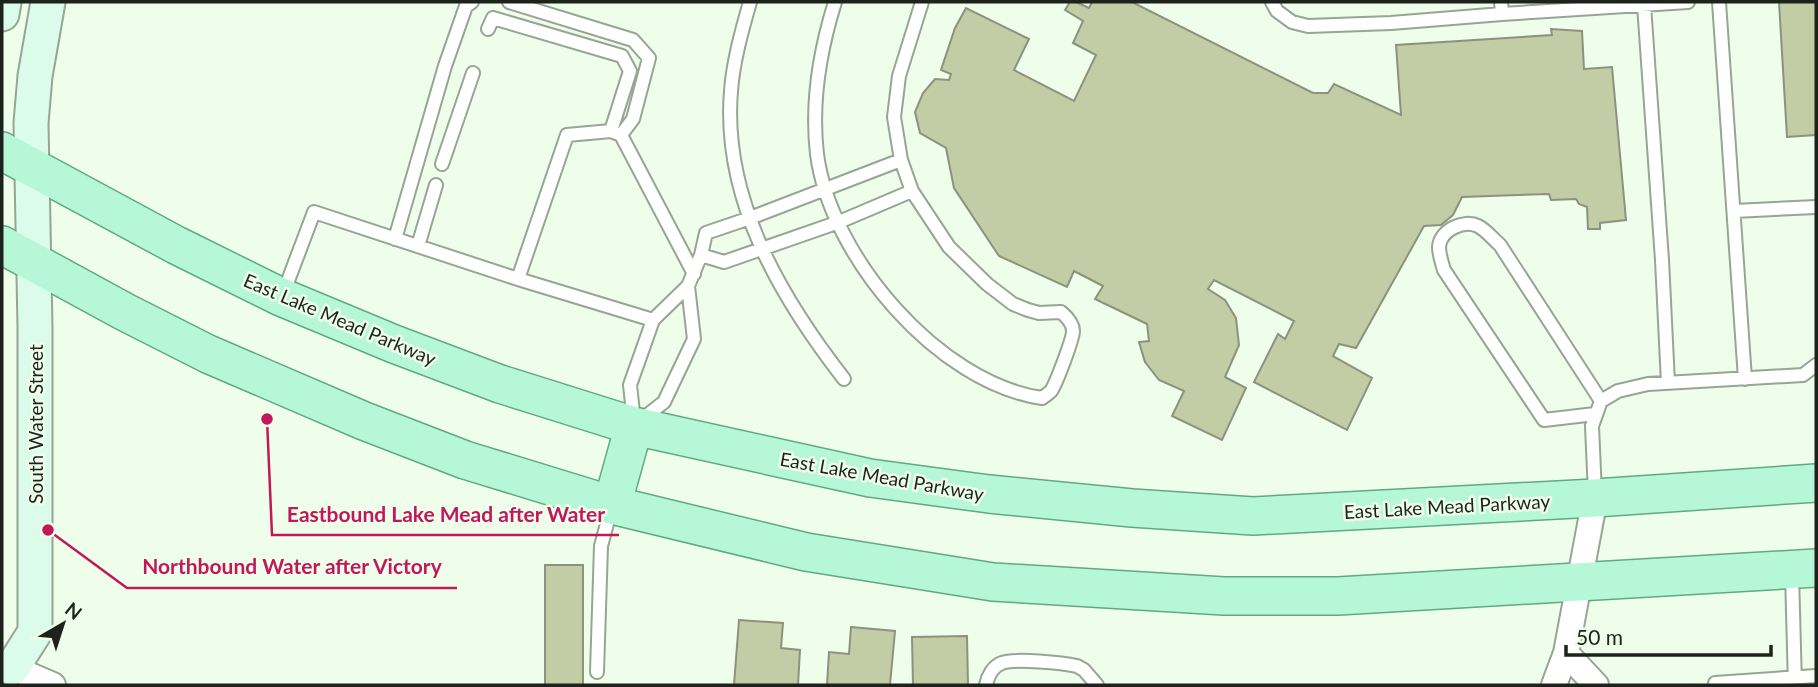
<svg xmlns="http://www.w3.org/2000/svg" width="1818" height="687" font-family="Lato,sans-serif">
	<rect width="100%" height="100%" fill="#eefeeb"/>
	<!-- building -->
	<path fill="#c2cca5" stroke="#8d927e" stroke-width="2" d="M1070,2H1076L1089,8L1092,2H1132L1313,93H1328L1334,84L1401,115L1396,45L1552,35L1551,29L1582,31L1584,69L1612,67L1626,220L1600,223V229H1588L1587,207L1579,204L1576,199L1551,200L1549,194L1462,197L1453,215L1441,225L1424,226L1356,348L1339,344L1333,356L1372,378L1347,430L1254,382L1278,334L1285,339L1294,321L1214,280L1208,289L1225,300L1236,318L1239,345L1225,377L1246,388L1222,440L1172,416L1184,391L1159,380L1145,362L1139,342L1149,341L1147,324L1095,299L1103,286L1074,271L1067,287L999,256L954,188L946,148L920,133L915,112L923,93L935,79L949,80L951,74L941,70L955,28L966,8L1029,39L1014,70L1074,101L1096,55L1073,43L1083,21L1065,10Z
		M1779,2H1816V135L1787,137Z
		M545,565H583V685H545Z
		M739,620L783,623L781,648L800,650L798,685H734Z
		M851,627L895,631L890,685H827L829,652L849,654Z
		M967,636L968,685H913L912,637Z"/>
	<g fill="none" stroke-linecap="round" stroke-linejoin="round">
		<!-- lane casing -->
		<g stroke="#97a594" stroke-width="16">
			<path id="lane" d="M509,2L633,40L649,58L633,119L621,135
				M750,2C742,30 733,62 731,91C722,199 781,298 844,379
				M835,2C820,50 811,103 817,154C830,256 938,383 1042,398C1045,396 1048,394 1051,391C1056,384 1073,339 1073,331C1073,323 1067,317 1061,312L1039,313L1028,310L1013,304L987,284L949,247L912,191L901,160L894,117L899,76L922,2
				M1272,2L1277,11L1292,22L1308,26L1391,23L1502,14
				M1501,2L1502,14L1688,2
				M1719,2L1745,379
				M1644,5L1662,260L1668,383
				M488,29L493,18L622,56L630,71L611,131
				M442,164L473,73
				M1734,211L1816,207
				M395,239L445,66L466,6L472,2
				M418,246L436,185
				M701,255L724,262L839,222L912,191
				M518,279L567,135L611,131L621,135L694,274
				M283,294L314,212L518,279L653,320
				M1595,414L1544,420L1444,270C1442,263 1439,255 1439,247C1440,230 1464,219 1478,226C1486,230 1493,239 1500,245L1601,401
				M640,421L664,402L694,339L688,286
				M634,422L630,385L653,320L688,286L701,255L706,233L750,218L901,160
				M1595,494L1592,426L1601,401L1618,391L1648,384L1803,375L1816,365
				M1792,574L1795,685
				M597,672L601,546L611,509
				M986,685C988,676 993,666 1002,663C1015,658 1063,663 1077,666L1084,670L1097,685
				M1715,685V683L1816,676"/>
		</g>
		<!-- street casing -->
		<g stroke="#97a594" stroke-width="28">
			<path id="street" d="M1566,653L1596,685
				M2,663L53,685
				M1554,685L1566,653L1595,498"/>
		</g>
		<!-- secondary casing -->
		<g stroke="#97a594" stroke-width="37">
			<path id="secondary" d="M2,14L4,2
				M12,668L35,632V327L31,123L35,76L48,2"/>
		</g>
		<!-- primary casing -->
		<g stroke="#61a984" stroke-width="40">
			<path id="primary" d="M2,151L176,245L281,297L394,344L500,384L634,426L870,478L989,494L1132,508L1253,516L1595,498L1816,483
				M2,245L125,312L208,354L364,421L465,460L612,505L806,552L993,582L1224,596H1338L1816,568
				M612,505L634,426"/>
		</g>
		<!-- lane -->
		<use href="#lane" stroke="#fff" stroke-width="12"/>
		<!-- street -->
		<use href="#street" stroke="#fff" stroke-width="24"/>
		<!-- secondary -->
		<use href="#secondary" stroke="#dbfbeb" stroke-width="33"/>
		<!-- primary -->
		<use href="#primary" stroke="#b6f7d7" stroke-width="37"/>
	</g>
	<g text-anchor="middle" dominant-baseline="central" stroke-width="5" stroke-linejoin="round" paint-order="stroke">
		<!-- street labels -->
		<g font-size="19" fill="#1d221c" stroke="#eefeeb">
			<text transform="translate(340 319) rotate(23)">East Lake Mead Parkway</text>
			<text transform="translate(35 424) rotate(-90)">South Water Street</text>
			<text transform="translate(882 476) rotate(10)">East Lake Mead Parkway</text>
			<text transform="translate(1447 506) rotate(-3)">East Lake Mead Parkway</text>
		</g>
	</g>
	<!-- callouts -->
	<path fill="none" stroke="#c2185b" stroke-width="2.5" d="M267 419L272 535H619M48 530L127 588H457"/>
	<g fill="#c2185b" stroke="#eefeeb" stroke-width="2.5">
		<circle cx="267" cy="419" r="7"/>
		<circle cx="48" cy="530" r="7"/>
	</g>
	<g font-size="21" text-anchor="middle" font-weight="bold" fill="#c2185b" stroke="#eefeeb" stroke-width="5" stroke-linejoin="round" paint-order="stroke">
		<text x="446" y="522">Eastbound Lake Mead after Water</text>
		<text x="292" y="574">Northbound Water after Victory</text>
	</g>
	<!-- border -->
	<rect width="1818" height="687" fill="none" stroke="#1d221c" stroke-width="7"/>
	<!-- north arrow -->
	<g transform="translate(63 624) rotate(39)" stroke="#eefeeb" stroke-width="5" paint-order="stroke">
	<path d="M0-5L12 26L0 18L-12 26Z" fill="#1d221c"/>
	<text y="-10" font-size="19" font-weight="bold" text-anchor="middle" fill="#1d221c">N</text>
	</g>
	<!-- scale -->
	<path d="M1566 645v10h205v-10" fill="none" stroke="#1d221c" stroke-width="3.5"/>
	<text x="1576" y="645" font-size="21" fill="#1d221c" stroke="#eefeeb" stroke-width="5" paint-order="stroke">50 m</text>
</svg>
